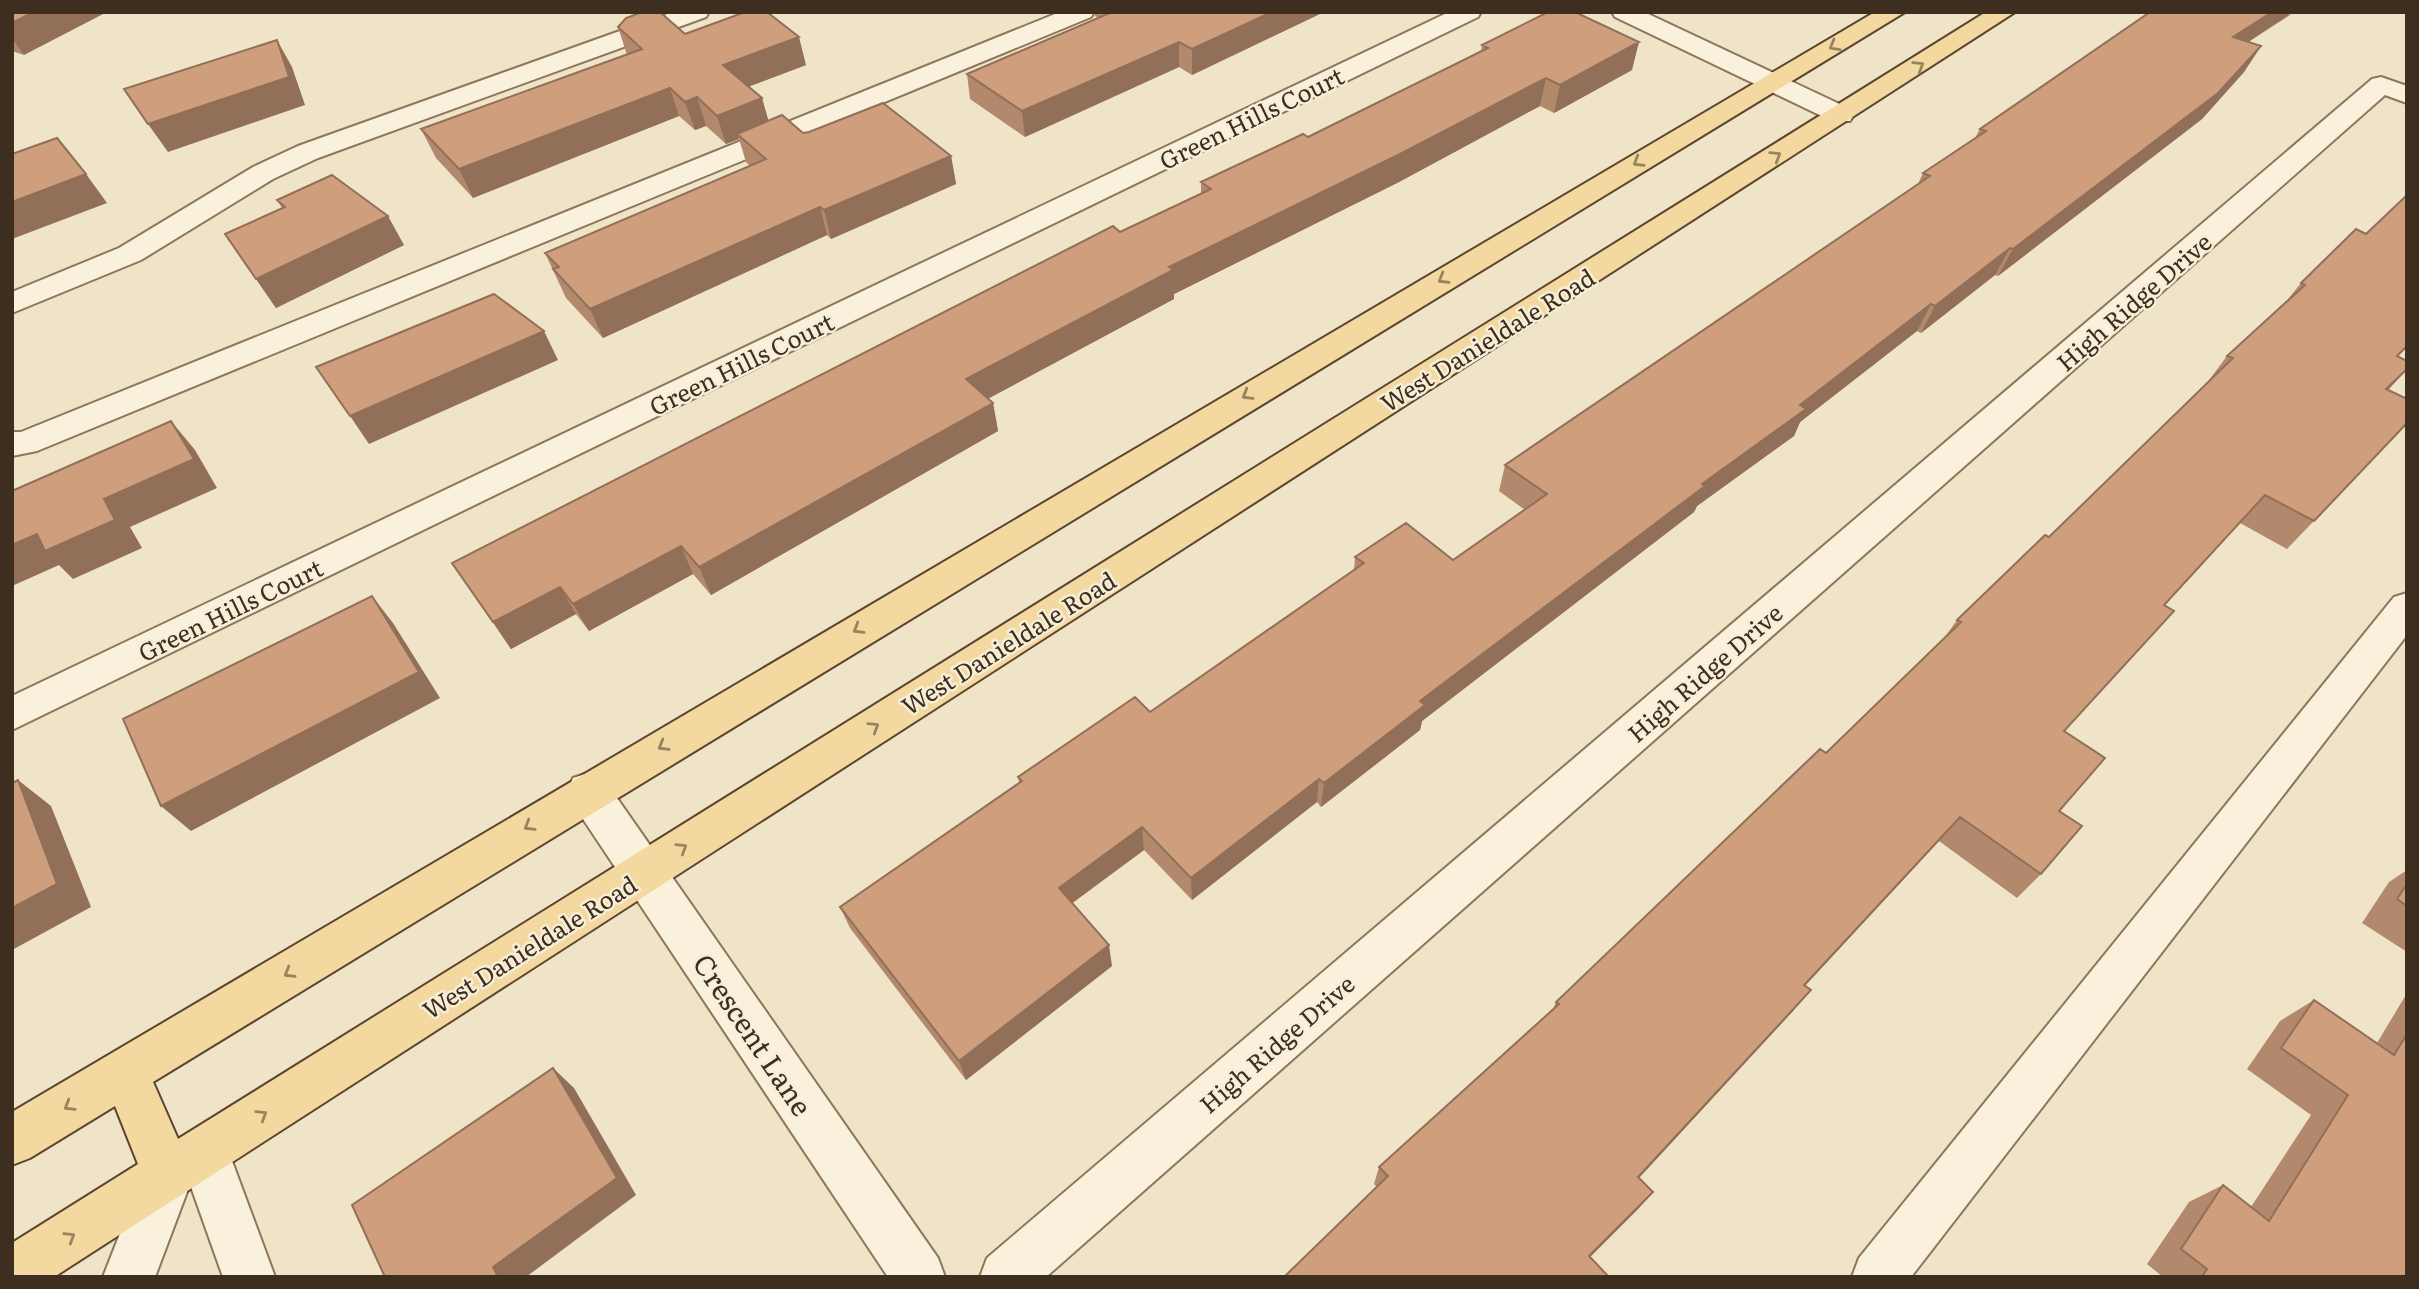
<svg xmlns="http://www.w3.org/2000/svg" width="2419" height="1289" font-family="Literata,serif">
	<rect width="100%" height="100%" fill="#f0e4c8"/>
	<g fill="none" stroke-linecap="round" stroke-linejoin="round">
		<!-- minor casing -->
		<g stroke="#8d765c" stroke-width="4">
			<path id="minor" d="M673,12H709L706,17L318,158L273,179L141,260L12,313V292L119,248L253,167L298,146Z
				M1060,12H1094L1091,17L37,451L12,456V432H21Z
				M1449,12H1481L1478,17L12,730V696Z
				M1612,12H1644L1850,109L1854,115L1850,121H1832L1615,17Z
				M2381,77L2407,86V103L2385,95L1046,1277H980L987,1258L2372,79Z
				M2407,593V635L1911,1277H1852L1859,1258L2394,597Z
				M588,773L603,778L938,1258L945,1277H888L573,804L567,791L573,778Z
				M204,1127L222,1134L275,1277H223L190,1184L155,1277H103L150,1157L168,1150L180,1155L186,1134Z"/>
		</g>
		<!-- major casing -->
		<g stroke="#5b4430" stroke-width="4">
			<path id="major" d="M1875,12H1905L153,1082L178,1139L1986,12H2015L54,1277H12V1243L138,1164L115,1106L30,1158L12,1165V1112Z"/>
		</g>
		<!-- minor -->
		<use href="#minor" fill="#faf1dc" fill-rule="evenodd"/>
		<!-- major -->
		<use href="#major" fill="#f3d9a0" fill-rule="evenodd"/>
	</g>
	<!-- wall -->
	<path fill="#b2896c" d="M12,12L24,55L12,51Z
		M1095,12H1324L1192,75L1179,67L1025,137L970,99L967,74L1099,18L1095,16Z
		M2292,14L2248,42L2261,46L2244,72L2202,119L1998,276L1995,275L1921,333L1917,331L1800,422L1794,436L1697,506L1694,512L1422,721L1420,730L1321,807L1317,802L1192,900L1144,850L1072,903L1112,966L966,1080L850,928L840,907L1019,783L1018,777L1150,712L1354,570L1355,557L1453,560L1525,510L1499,491L1505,465L1918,184L1923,173L1975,138L1980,129Z
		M618,27L685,34L806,65L748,87L762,98L768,121L803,133L951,156L956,184L831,239L827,235L603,338L566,298L545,253L750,166L746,162L739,139L726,144L706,126L695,130L679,116L473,198L436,158L421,129L627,55Z
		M1482,45L1632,70L1554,113L1540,106L1399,182L1174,294V299L988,398L993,403L998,431L711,595L693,574L589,631L576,614L511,649L452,563L1120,232L1201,194V182L1308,137L1481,51Z
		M277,200L404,245L276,308L225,234L282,208Z
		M2356,229L2398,357L2407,369L2388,390L2407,424L2287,549L2240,523L2165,605L2064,731L2059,811L2041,874L2017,898L1939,841L1805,986L1811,990L1792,1012L1639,1178L1653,1192L1638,1209L1590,1257L1377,1187L1374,1184L1379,1167L1553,1009L1556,1002L1826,753L1942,641L1957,620L2049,537L2206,384L2227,356L2284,304L2301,283Z
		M2407,870V952L2362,923L2389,882Z
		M2407,993V1277H2163L2147,1264L2189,1202L2223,1185L2251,1207L2311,1115L2247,1069L2280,1021L2314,1000L2377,1043Z"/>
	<!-- shaded-wall -->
	<path fill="#916f58" d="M34,12H107L24,55L12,38V23Z
		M1272,12H1324L1192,75V49Z
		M2272,12H2293L2217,63L2233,37Z
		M799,37L806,65L731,93L723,65Z
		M277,40L292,67L305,105L168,152L148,124Z
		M1179,42V67L1025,137L1022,111Z
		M1639,42L1632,70L1554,113L1560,85Z
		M2261,46L2244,72L2202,119L1998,276L2013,249Z
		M1546,78L1540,106L1399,182L1174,294V299L971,408L966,379L1169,267Z
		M670,88L679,116L473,198L459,169Z
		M697,97L706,126L695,130L685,102Z
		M762,98L770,126L737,134L739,139L726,144L717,116Z
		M951,156L956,184L831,239L824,210Z
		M86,174L107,203L12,239V202Z
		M820,207L827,235L603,338L590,309Z
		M388,216L404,245L276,308L256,279Z
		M2010,248L1995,275L1921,333L1935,306Z
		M1931,304L1917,331L1800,422L1794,436L1697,506L1694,512L1422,721L1420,730L1321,807L1324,783L1420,701L1702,484L1800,405Z
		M544,331L558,360L369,444L350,416Z
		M2407,369L2386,392V389Z
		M993,403L998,431L711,595L699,567Z
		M171,421L195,450L217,488L130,527L142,548L73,579L59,565L12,586V545L104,499Z
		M2265,495L2240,523L2140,632L2164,605Z
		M681,546L693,574L589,631L573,604Z
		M560,587L576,614L511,649L493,622Z
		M372,596L393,623L440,698L191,831L161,806Z
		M1319,779L1317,802L1192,900L1191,878Z
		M18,780L51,806L91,907L12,950V908Z
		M1960,817L1939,841L1786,1006L1804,985Z
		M1142,827L1144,850L1063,910L1059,888Z
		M1109,945L1112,966L966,1080L959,1061Z
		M1811,990L1792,1012L1624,1194L1638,1177Z
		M553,1068L574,1088L636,1195L526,1277H498L493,1267Z
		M1653,1192L1638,1209L1576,1271L1589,1256Z"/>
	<!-- building -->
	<path fill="#cf9f7d" stroke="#916f58" stroke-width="2" d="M12,12H34L12,23Z
		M642,12H660L685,34L745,12H767L799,37L723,65L762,98L717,116L697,97L685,102L670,88L459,169L421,129L642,49L618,27L626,18Z
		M1112,12H1272L1192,49L1179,42L1022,111L967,74Z
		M1548,12H1575L1639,42L1560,85L1546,78L1402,153L1169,267L1173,270L966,379L993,403L699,567L681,546L573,604L560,587L493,622L452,563L1113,226L1120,232L1211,189L1201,182L1303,134L1308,137L1488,48L1482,45Z
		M2150,12H2272L2233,37L2261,46L2218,93L2013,249L2010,248L1935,306L1931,304L1800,405L1806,409L1702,484L1705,486L1420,701L1425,705L1324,783L1319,779L1191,878L1142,827L1059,888L1109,945L959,1061L840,907L1022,781L1018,777L1135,697L1150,712L1364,563L1355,557L1406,523L1453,560L1547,494L1505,465L1930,176L1923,173L1986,131L1980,129Z
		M277,40L289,77L148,124L124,89Z
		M883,103L951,156L824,210L820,207L590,309L553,269L559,267L545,253L766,159L737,134L782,115L803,133L809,132Z
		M57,138L86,174L12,202V154Z
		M332,175L388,216L256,279L225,234L285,207L277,200Z
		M2407,195V346L2397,356L2407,361V369L2386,389L2407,399V423L2314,521L2265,495L2164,605L2174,611L2064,731L2105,758L2059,811L2082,826L2041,874L1960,817L1804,985L1811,990L1638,1177L1653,1192L1589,1256L1609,1277H1284L1388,1176L1379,1167L1559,1004L1556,1002L1820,749L1826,753L1961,622L1957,620L2045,535L2049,537L2233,358L2227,356L2305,285L2301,283L2356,229L2366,234Z
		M494,294L544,331L350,416L316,367Z
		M171,421L194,459L104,499L115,520L45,551L37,534L12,545V491Z
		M372,596L419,672L161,806L123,719Z
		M18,780L57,884L12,908V783Z
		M2407,884V906L2397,899Z
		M2314,1000L2394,1055L2407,1034V1277H2202L2207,1269L2181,1249L2223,1185L2269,1221L2348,1095L2281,1048Z
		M553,1068L617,1178L493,1267L498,1277H385L352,1205Z"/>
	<!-- one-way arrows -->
	<defs><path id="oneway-chevron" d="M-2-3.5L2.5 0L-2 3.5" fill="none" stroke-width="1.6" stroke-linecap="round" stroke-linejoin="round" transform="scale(1.75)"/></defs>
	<g stroke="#988460">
		<use href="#oneway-chevron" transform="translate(1834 46) rotate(150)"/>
		<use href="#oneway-chevron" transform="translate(1919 66) rotate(-32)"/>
		<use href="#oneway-chevron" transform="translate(1776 156) rotate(-32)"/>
		<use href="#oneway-chevron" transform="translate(1638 162) rotate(149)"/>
		<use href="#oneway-chevron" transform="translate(1443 279) rotate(149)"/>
		<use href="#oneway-chevron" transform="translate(1247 395) rotate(149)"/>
		<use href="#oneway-chevron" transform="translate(858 629) rotate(149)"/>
		<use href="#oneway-chevron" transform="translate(874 727) rotate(-32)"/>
		<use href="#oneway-chevron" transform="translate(663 746) rotate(149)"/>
		<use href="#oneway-chevron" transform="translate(529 826) rotate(149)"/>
		<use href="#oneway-chevron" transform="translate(682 848) rotate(-32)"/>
		<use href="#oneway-chevron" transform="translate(289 973) rotate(149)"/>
		<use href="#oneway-chevron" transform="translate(69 1106) rotate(149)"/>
		<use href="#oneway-chevron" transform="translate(262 1115) rotate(-32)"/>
		<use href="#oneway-chevron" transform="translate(70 1237) rotate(-32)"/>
	</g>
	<g text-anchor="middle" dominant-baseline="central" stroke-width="5" stroke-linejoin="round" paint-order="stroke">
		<!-- street labels -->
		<g font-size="24" fill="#3d2e20" stroke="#f7eed8">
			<text transform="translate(1251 117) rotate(-26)">Green Hills Court</text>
			<text transform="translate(2133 301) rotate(-41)">High Ridge Drive</text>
			<text transform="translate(1487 339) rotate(-32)">West Danieldale Road</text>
			<text transform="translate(741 363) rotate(-26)">Green Hills Court</text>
			<text transform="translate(230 609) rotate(-26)">Green Hills Court</text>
			<text transform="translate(1008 642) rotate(-32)">West Danieldale Road</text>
			<text transform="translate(1704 672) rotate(-41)">High Ridge Drive</text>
			<text transform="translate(529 946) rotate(-32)">West Danieldale Road</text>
			<text transform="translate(1276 1043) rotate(-41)">High Ridge Drive</text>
		</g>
		<!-- near-street labels -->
		<g font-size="28" fill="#3d2e20" stroke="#f7eed8">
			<text transform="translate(754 1034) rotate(56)">Crescent Lane</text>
		</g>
	</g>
	<!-- border -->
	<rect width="2419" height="1289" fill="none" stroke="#3d2e20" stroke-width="28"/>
</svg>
